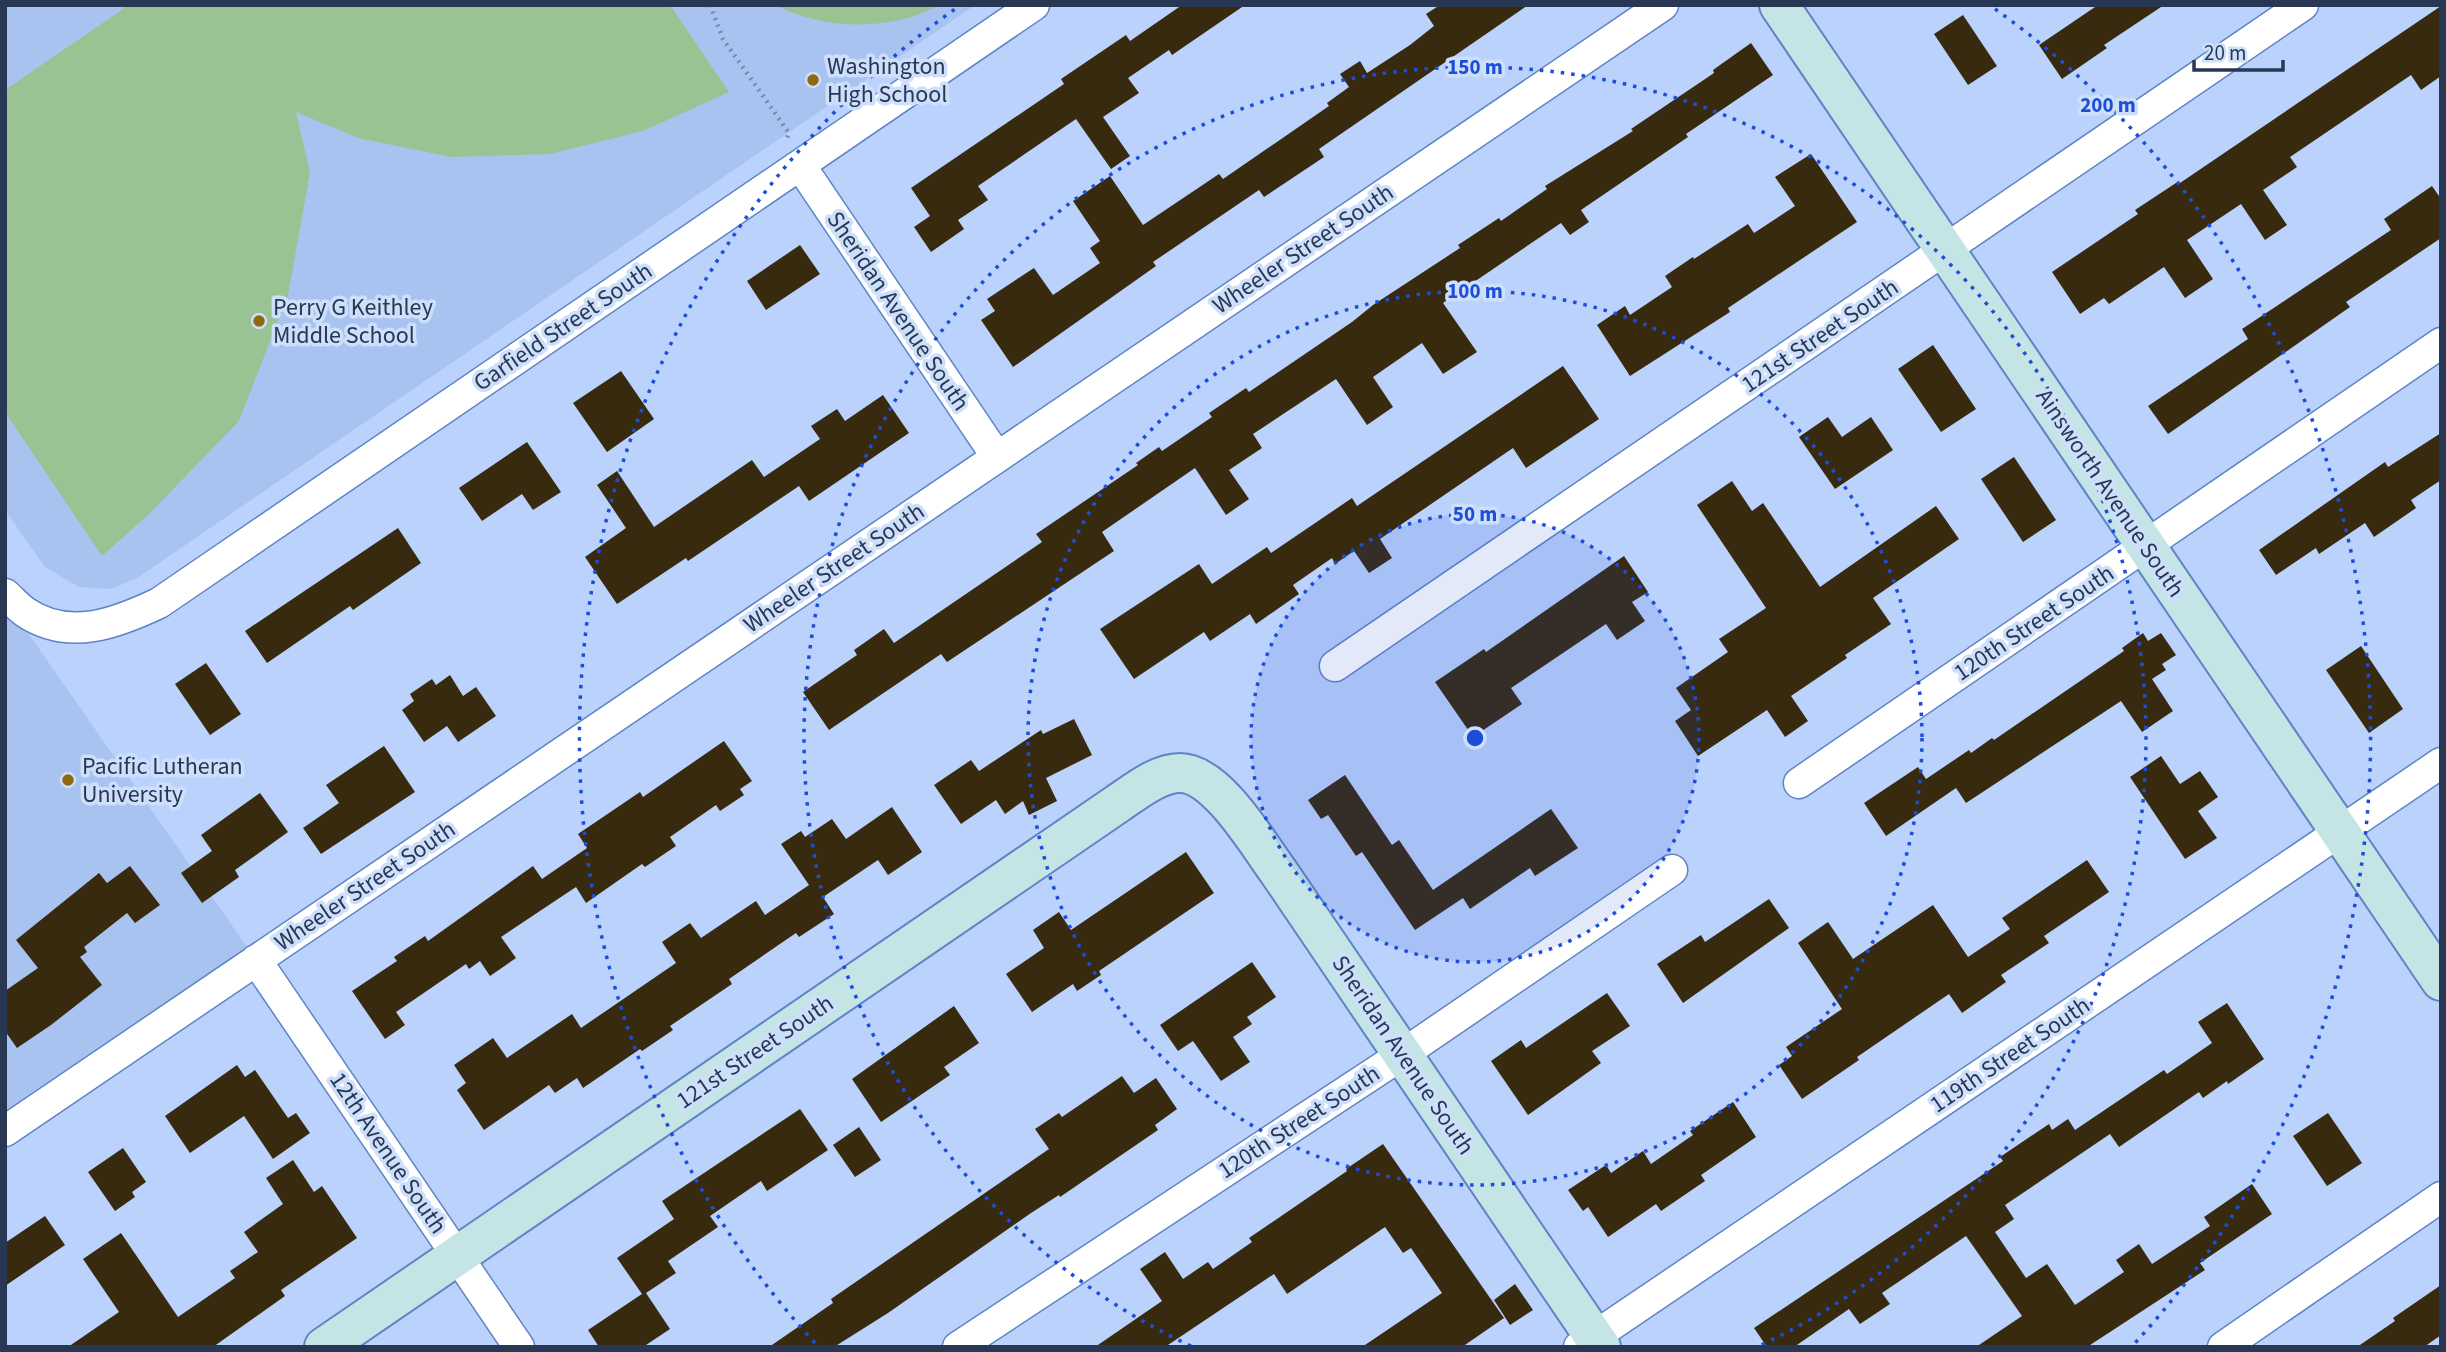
<svg xmlns="http://www.w3.org/2000/svg" width="2446" height="1352" font-family="'Source Sans 3',sans-serif">
	<rect width="100%" height="100%" fill="#bad2fc"/>
	<!-- built -->
	<path fill="#a8c3f0" d="M5,5H975L137,578L111,589L79,587L45,567L5,510Z
		M5,600L256,960L5,1130Z"/>
	<!-- green -->
	<path fill="#99c392" d="M129,5H670L729,92L643,131L550,154L451,157L358,138L296,112L310,173L288,295L239,421L150,513L102,556L5,412V90Z
		M776,5H939C891,32 823,30 776,5Z"/>
	<!-- building -->
	<path fill="#382a0f" d="M1182,5H1245L1172,55L1169,50L1128,78L1139,93L1103,117L1130,156L1111,169L1076,119L978,186L988,200L958,220L964,229L931,252L914,227L930,216L911,188L1064,84L1061,79L1126,35L1130,41Z
		M1440,5H1528L1319,149L1324,157L1264,197L1259,190L1153,262L1156,266L1013,367L981,320L995,311L987,299L1034,268L1053,295L1100,263L1090,248L1100,241L1073,201L1110,176L1143,225L1219,174L1223,179L1329,106L1327,103L1349,87L1340,74L1360,61L1367,73L1410,45L1434,26L1426,14Z
		M2098,5H2164L2104,45L2107,48L2062,79L2039,45Z
		M2441,6V76L2421,90L2411,75L2290,157L2297,167L2263,190L2287,225L2265,240L2241,204L2187,240L2213,279L2185,298L2164,267L2109,304L2104,298L2080,314L2052,272L2138,214L2135,210L2179,181L2180,183Z
		M1963,15L1997,66L1968,85L1934,34Z
		M1751,43L1773,75L1686,134L1688,137L1581,210L1589,222L1570,235L1561,223L1443,303L1477,352L1443,374L1422,343L1373,377L1393,407L1367,425L1336,379L1253,434L1262,448L1229,470L1249,499L1226,515L1195,468L1102,532L1114,551L947,662L941,654L829,730L803,692L857,655L854,650L884,629L894,643L1042,542L1036,534L1138,465L1136,463L1159,447L1162,451L1212,417L1209,413L1246,388L1249,392L1352,322L1373,305L1460,248L1458,245L1499,218L1501,221L1547,189L1545,186L1633,131L1631,129L1714,73L1713,70Z
		M1811,154L1857,222L1728,308L1730,312L1630,376L1597,325L1625,306L1630,315L1672,287L1665,276L1693,257L1694,259L1748,224L1754,233L1795,206L1775,177Z
		M2432,186L2441,199V238L2346,302L2350,307L2168,434L2148,406L2248,339L2242,329L2391,230L2384,219Z
		M800,245L820,274L766,310L747,281Z
		M1933,345L1976,409L1941,432L1898,369Z
		M1563,366L1599,419L1526,468L1513,448L1380,539L1392,558L1369,573L1354,551L1335,564L1332,558L1293,585L1299,594L1256,624L1250,614L1210,641L1204,632L1134,679L1100,629L1199,564L1212,584L1267,547L1271,553L1352,498L1357,506Z
		M621,371L654,419L607,452L573,403Z
		M883,395L909,433L809,501L799,486L688,561L686,558L617,604L585,557L626,528L597,485L617,471L654,527L752,460L764,477L820,439L811,426L837,409L845,421Z
		M1828,417L1842,437L1871,417L1893,450L1835,489L1799,437Z
		M2441,433V480L2411,500L2416,508L2374,537L2365,523L2319,554L2316,548L2276,575L2259,550L2385,462L2388,467Z
		M527,442L561,492L533,510L522,494L482,521L459,488Z
		M2014,457L2056,520L2023,542L1981,479Z
		M1732,481L1752,511L1763,503L1820,587L1936,506L1959,539L1873,598L1891,624L1845,655L1847,658L1791,696L1808,721L1785,737L1767,710L1698,756L1675,721L1691,710L1676,688L1728,652L1719,639L1766,608L1697,505Z
		M398,528L421,563L353,610L350,606L267,663L245,631Z
		M1624,556L1648,592L1632,602L1645,621L1617,640L1606,624L1511,688L1522,704L1473,737L1435,682L1484,649L1486,652Z
		M2143,633L2148,641L2161,633L2176,655L2162,664L2166,670L2152,679L2173,711L2142,732L2121,701L1966,803L1956,788L1886,836L1864,803L1918,767L1926,779L1969,750L1971,753L1992,738L1994,740L2124,651L2122,648Z
		M2361,646L2403,709L2369,733L2326,670Z
		M206,663L241,714L210,735L175,684Z
		M450,675L463,696L476,687L496,716L458,742L447,726L424,742L402,710L414,701L410,694L432,679L436,685Z
		M1074,719L1092,755L1046,778L1057,801L1029,815L1023,801L1005,814L996,800L961,824L934,785L971,760L979,771L1041,730L1043,734Z
		M724,741L752,781L740,789L744,795L720,811L716,805L670,837L676,846L645,867L642,864L586,903L576,887L501,937L516,958L490,976L480,961L469,969L466,964L396,1012L405,1025L385,1039L352,991L397,961L394,957L425,936L428,941L533,866L542,879L587,848L578,834L640,792L643,797Z
		M384,746L415,792L321,854L303,828L339,803L326,785Z
		M2161,756L2180,784L2200,771L2218,797L2198,811L2217,838L2185,859L2130,777Z
		M1345,775L1392,845L1399,840L1433,890L1551,809L1578,848L1535,876L1530,868L1470,909L1463,898L1415,930L1362,852L1356,856L1328,815L1321,819L1308,800Z
		M260,793L288,832L235,870L239,877L202,903L181,873L212,851L201,835Z
		M892,807L922,852L888,875L878,860L823,897L834,914L799,937L796,933L729,979L732,984L670,1026L673,1030L642,1051L640,1049L583,1088L577,1078L555,1093L549,1085L484,1130L457,1090L466,1083L454,1065L493,1038L507,1058L572,1014L581,1028L676,963L662,942L690,923L701,938L756,901L765,915L809,885L781,844L801,831L805,837L832,819L846,839Z
		M1186,852L1214,893L1099,971L1101,975L1077,991L1073,984L1032,1012L1006,974L1044,948L1033,930L1059,912L1071,930Z
		M2087,860L2109,892L2044,936L2049,943L2001,975L2006,982L1962,1013L1949,994L1857,1057L1859,1060L1802,1099L1779,1065L1792,1056L1786,1047L1842,1009L1798,943L1828,922L1853,959L1933,905L1968,957L2010,929L2002,918Z
		M130,866L160,905L135,923L127,913L84,947L87,952L80,957L102,985L51,1025L17,1048L5,1031V991L38,968L16,940L99,873L107,883Z
		M1769,899L1789,928L1683,1003L1657,964L1701,935L1705,942Z
		M1252,962L1276,997L1247,1017L1252,1024L1233,1037L1250,1062L1221,1081L1193,1041L1178,1051L1160,1025Z
		M1607,993L1630,1026L1592,1051L1601,1063L1528,1115L1491,1061L1521,1040L1526,1048Z
		M2227,1003L2264,1059L2228,1084L2227,1081L2203,1098L2199,1092L2119,1147L2110,1134L2005,1205L2014,1219L1995,1232L2026,1278L2047,1264L2075,1305L2124,1272L2116,1260L2139,1244L2152,1264L2210,1226L2204,1217L2252,1184L2272,1214L2200,1263L2205,1270L2087,1347H1976L2022,1316L1966,1236L1882,1293L1890,1304L1860,1324L1849,1309L1794,1347H1767L1754,1328L2003,1161L2000,1157L2049,1124L2052,1130L2068,1119L2075,1130L2164,1070L2167,1074L2212,1043L2198,1022Z
		M954,1006L979,1043L944,1067L950,1075L881,1122L852,1079Z
		M237,1065L245,1077L255,1070L288,1118L296,1113L310,1133L273,1159L244,1116L190,1153L165,1116Z
		M1122,1076L1134,1093L1156,1078L1177,1109L1155,1125L1158,1130L1060,1197L1059,1195L1031,1213L888,1313L834,1347H769L833,1303L831,1299L1049,1149L1035,1129L1059,1113L1062,1117Z
		M1733,1102L1756,1137L1701,1175L1705,1181L1661,1211L1656,1204L1608,1237L1588,1207L1583,1211L1568,1190L1606,1165L1611,1173L1643,1151L1651,1164L1693,1135L1690,1131Z
		M800,1109L828,1150L767,1191L761,1181L710,1216L718,1227L668,1261L676,1273L646,1293L670,1329L643,1347H599L588,1330L642,1294L617,1258L674,1219L662,1201Z
		M2328,1113L2362,1163L2327,1186L2293,1136Z
		M859,1127L881,1160L855,1177L833,1145Z
		M1383,1144L1504,1318L1462,1347H1362L1442,1293L1411,1248L1403,1253L1385,1227L1287,1294L1274,1274L1165,1347H1095L1162,1301L1140,1269L1165,1252L1183,1279L1208,1262L1213,1269L1252,1242L1249,1238L1347,1171L1346,1169Z
		M123,1148L146,1182L132,1192L135,1197L115,1211L88,1172Z
		M293,1160L314,1192L322,1186L357,1238L281,1290L285,1296L213,1347H68L119,1312L83,1259L121,1233L178,1317L235,1278L230,1271L258,1252L244,1232L283,1204L266,1178Z
		M45,1216L65,1245L5,1286V1243Z
		M1515,1284L1533,1310L1510,1325L1494,1300Z
		M2441,1285V1335L2424,1347H2357L2395,1321L2393,1318Z"/>
	<g fill="none" stroke-linecap="round" stroke-linejoin="round">
		<!-- street casing -->
		<g stroke="#5f84c5" stroke-width="33">
			<path id="street" d="M800,165L997,457
				M5,594C12,600 18,607 25,612C69,642 117,623 159,603L1034,5
				M1335,666L2303,5
				M1799,783L2441,343
				M256,960L519,1347
				M5,1131L1663,5
				M958,1347L1403,1054L1672,870
				M1579,1347L2441,763
				M2223,1347L2441,1197"/>
		</g>
		<!-- secondary casing -->
		<g stroke="#5f84c5" stroke-width="42">
			<path id="secondary" d="M1779,5L2441,981
				M324,1347L1117,804C1135,792 1158,773 1180,773C1217,773 1258,844 1278,871L1601,1347"/>
		</g>
		<!-- path -->
		<path stroke="#768aad" stroke-width="4.5" stroke-dasharray="2 5" stroke-linecap="butt" d="M710,5L723,39L789,133L787,138"/>
		<!-- street -->
		<use href="#street" stroke="#fff" stroke-width="30"/>
		<!-- secondary -->
		<use href="#secondary" stroke="#c4e4e6" stroke-width="38"/>
	</g>
	<!-- distance rings -->
	<circle cx="1475" cy="738" r="224" fill="#1d4ed8" fill-opacity=".12"/>
	<g fill="none" stroke="#1d4ed8" stroke-width="3.5" stroke-dasharray="3.5 7">
		<circle cx="1475" cy="738" r="224"/>
		<circle cx="1475" cy="738" r="447"/>
		<path d="M1191 1346A671 671 0 1 1 1759 1346"/>
		<path d="M815 1343A895 895 0 0 1 955 9M1995 9A895 895 0 0 1 2135 1343"/>
	</g>
	<!-- markers -->
	<g fill="#90680e" stroke="#cedffb" stroke-width="2.5">
		<circle cx="813" cy="80" r="7"/>
		<circle cx="259" cy="321" r="7"/>
		<circle cx="68" cy="780" r="7"/>
	</g>
	<g text-anchor="middle" dominant-baseline="central" stroke-width="7" stroke-linejoin="round" paint-order="stroke">
		<!-- poi labels -->
		<g font-size="24" fill="#283854" stroke="#cedffb" text-anchor="start">
			<text x="827" y="66">Washington<tspan x="827" dy="28">High School</tspan></text>
			<text x="273" y="307">Perry G Keithley<tspan x="273" dy="28">Middle School</tspan></text>
			<text x="82" y="766">Pacific Lutheran<tspan x="82" dy="28">University</tspan></text>
		</g>
		<!-- street labels -->
		<g font-size="24" fill="#283854" stroke="#cedffb">
			<text transform="translate(1303 249) rotate(-34)">Wheeler Street South</text>
			<text transform="translate(898 311) rotate(56)">Sheridan Avenue South</text>
			<text transform="translate(563 327) rotate(-34)">Garfield Street South</text>
			<text transform="translate(1820 336) rotate(-34)">121st Street South</text>
			<text transform="translate(2110 493) rotate(56)">Ainsworth Avenue South</text>
			<text transform="translate(834 568) rotate(-34)">Wheeler Street South</text>
			<text transform="translate(2034 623) rotate(-34)">120th Street South</text>
			<text transform="translate(365 886) rotate(-34)">Wheeler Street South</text>
			<text transform="translate(755 1052) rotate(-34)">121st Street South</text>
			<text transform="translate(1403 1055) rotate(56)">Sheridan Avenue South</text>
			<text transform="translate(2010 1055) rotate(-34)">119th Street South</text>
			<text transform="translate(1299 1122) rotate(-33)">120th Street South</text>
			<text transform="translate(388 1153) rotate(56)">12th Avenue South</text>
		</g>
	</g>
	<circle cx="1475" cy="738" r="10" fill="#1d4ed8" stroke="#cedffb" stroke-width="3.5"/>
	<g font-size="21" text-anchor="middle" font-weight="bold" fill="#1d4ed8" stroke="#cedffb" stroke-width="7" stroke-linejoin="round" paint-order="stroke">
		<text x="1475" y="74">150 m</text>
		<text x="2108" y="112">200 m</text>
		<text x="1475" y="298">100 m</text>
		<text x="1475" y="521">50 m</text>
	</g>
	<!-- border -->
	<rect width="2446" height="1352" fill="none" stroke="#283854" stroke-width="14"/>
	<!-- scale -->
	<path d="M2194 60v10h89v-10" fill="none" stroke="#283854" stroke-width="3.5"/>
	<text x="2204" y="60" font-size="21" fill="#283854" stroke="#cedffb" stroke-width="5" paint-order="stroke">20 m</text>
</svg>
